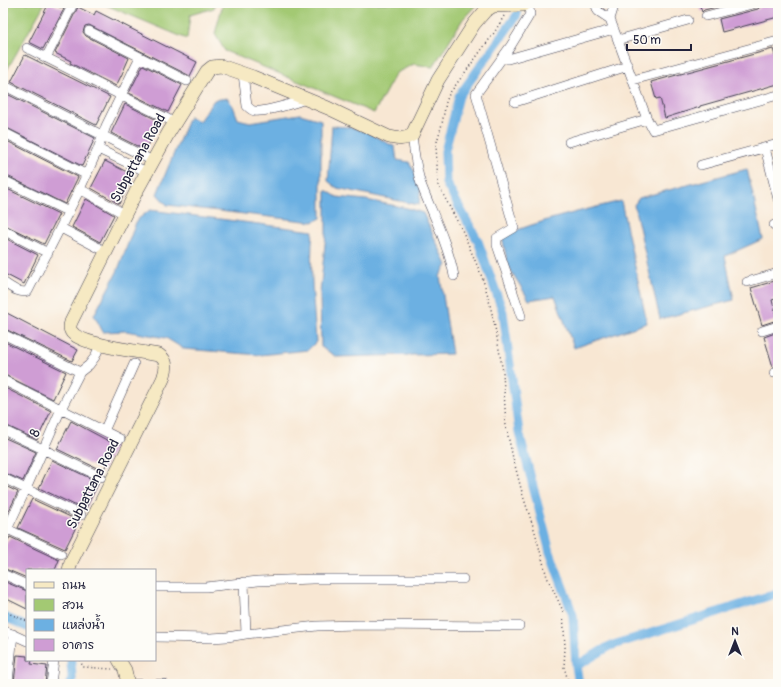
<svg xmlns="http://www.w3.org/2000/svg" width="781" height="687" font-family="Pangolin,'Playpen Sans Thai',sans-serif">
	<rect width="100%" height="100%" fill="#fdfcf7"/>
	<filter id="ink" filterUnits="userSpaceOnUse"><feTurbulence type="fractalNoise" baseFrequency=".025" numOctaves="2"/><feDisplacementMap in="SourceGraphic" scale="8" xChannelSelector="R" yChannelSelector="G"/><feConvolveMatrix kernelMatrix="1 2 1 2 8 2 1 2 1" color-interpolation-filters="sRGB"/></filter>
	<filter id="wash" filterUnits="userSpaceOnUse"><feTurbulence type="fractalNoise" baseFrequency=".012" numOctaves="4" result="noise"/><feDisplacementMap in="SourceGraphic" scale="16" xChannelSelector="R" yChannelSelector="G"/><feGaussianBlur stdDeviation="0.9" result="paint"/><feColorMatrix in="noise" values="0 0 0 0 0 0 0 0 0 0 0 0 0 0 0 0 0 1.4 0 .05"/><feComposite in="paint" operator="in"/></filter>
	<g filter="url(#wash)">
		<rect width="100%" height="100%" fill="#f8e7d3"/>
		<!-- green -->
		<path fill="#a3c973" stroke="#627657" d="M3,3H45L3,77Z
			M101,3H215L214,8L190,15L187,39Z
			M223,3H478L463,19L433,67L414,64L396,73L374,113L225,51L215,34Z"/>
		<!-- water -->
		<path fill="#6cb0e2" stroke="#47698e" d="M227,98L233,106L238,119L250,122L300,114L321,120V218L313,222L167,205L157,194L189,117L199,121L214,100Z
			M332,126L349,127L367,132L395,147L397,160L409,162L421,183L419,205L337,188L328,181Z
			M747,169L763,239L725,256L734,300L660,319L634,205L639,198Z
			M326,190L337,197L366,200L407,208L423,213L447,265L440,276L452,354L337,357L321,347L320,293L326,234Z
			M621,201L647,323L574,348L555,296L529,300L508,266L502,236C540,220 581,211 621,201Z
			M150,210L313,231C309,268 314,305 316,342L308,350L260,355L184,349L166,338L126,331L103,332L94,315L117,272L137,220Z"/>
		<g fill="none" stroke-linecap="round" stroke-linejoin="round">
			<!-- canal -->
			<path stroke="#6cb0e2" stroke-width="9" d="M517,15L459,96L445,151L446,183L478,241L503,312L519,432L550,552L573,615L576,666L579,684
				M3,616L27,627
				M576,666L610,646L778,593
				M70,684L72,679L71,660"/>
		</g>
		<g id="blocks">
			<!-- building -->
			<path fill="#cf9dd4" d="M49,3H51L64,9L43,49L29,42Z
				M699,3H732L704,10L702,12Z
				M762,3L763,5L772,3H778V17L722,32L719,19L758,9L760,7Z
				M78,7L94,15L96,11L197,62L190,76L89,25L85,26L83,32L86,36L129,58L122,74L116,86L70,63L71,61L55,53Z
				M773,49L778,66V84L700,106V107L665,118L660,98L656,99L651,82Z
				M25,55L110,97L96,125L11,82Z
				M143,65L182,85L168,112L129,93Z
				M5,93L95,138L82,166L3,126V97Z
				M125,104L159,121L145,150L111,133Z
				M3,139L78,177L65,204L3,174Z
				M105,161L133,175L119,204L91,188Z
				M3,187L59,214L44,244L3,224Z
				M86,199L114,215L100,242L72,227Z
				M3,237L38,255L24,284L3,273Z
				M778,280V298L772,300L777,320L762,325L751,288Z
				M3,311L78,350L72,361L3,328Z
				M778,332V366L773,367L764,337Z
				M3,341L66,372L53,399L3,374Z
				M3,387L51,411L37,440L3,424Z
				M71,421L116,445L103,471L57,449Z
				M3,437L36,452L23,481L3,472Z
				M52,460L98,482L97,483L98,484L85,510L39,488Z
				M3,485L18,492L4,521H3Z
				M32,499L79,521L65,549L18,528Z
				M10,537L59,560L55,570H27V578L3,568V549Z
				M3,581L27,591V609L3,597Z
				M17,655L27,656V660H32L31,664L47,666L45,684H25L14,683Z"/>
		</g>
	</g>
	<g filter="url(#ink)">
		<use href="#blocks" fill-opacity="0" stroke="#424052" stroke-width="1"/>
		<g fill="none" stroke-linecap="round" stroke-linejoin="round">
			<!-- lane casing -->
			<g stroke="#424052" stroke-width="6">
				<path id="lane" d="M130,682H165"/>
			</g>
			<!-- street casing -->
			<g stroke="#424052" stroke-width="10">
				<path id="street" d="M595,3L598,11L610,19L614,6L613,3
					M706,16L756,3
					M610,19L647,119L653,130L778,95
					M89,31L187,81
					M618,40L688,20
					M27,48L168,119
					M46,58L73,4
					M508,59L614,29
					M243,74L247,106C249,108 252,111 255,111C265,113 296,102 307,99
					M633,80L778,41
					M7,87L153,161
					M515,102L628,66
					M3,132L87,175
					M412,135C414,152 416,168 421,184C428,203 437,221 444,241C448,252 452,264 454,276
					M569,142L647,119
					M765,148L778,199
					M98,149L147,172
					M701,165L778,144
					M3,180L69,212
					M80,189L119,211
					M774,225L778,224
					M61,228L99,248
					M3,230L48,253
					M3,282C11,287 19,294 28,291L80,189L98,149L106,126L140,57
					M747,282L778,273
					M521,316L497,245V238L514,228L476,94L510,47L526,21L530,14L528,3
					M762,331L778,326
					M3,334L80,372
					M774,373L778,372
					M3,380L120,439
					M3,430L101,477
					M104,431L134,364
					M3,478L81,515
					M3,527L61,554
					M3,538L26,489L61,409L80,372L89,365L95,357L100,345
					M3,574L27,585
					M244,582L246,634
					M155,587H206L258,581L313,579H463
					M3,630L27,641
					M155,637L211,638L227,637L246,634L317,626L359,625L519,626
					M8,682L13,634
					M51,684L54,660"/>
			</g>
			<!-- secondary casing -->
			<g stroke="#424052" stroke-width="14">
				<path id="secondary" d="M69,570L71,562L163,379C166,369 169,362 159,355C143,352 78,345 71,331C69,328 70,325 71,322L137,190L169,132L207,71L212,67L221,66L253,77L328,108L389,137C399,139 403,140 412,135L438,80L474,24L485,11L493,6L523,5L526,3
					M119,660L125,670L128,684"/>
			</g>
			<!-- path -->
			<path stroke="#424052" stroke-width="1.5" stroke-dasharray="1 3" stroke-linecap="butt" d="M504,16L494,33L455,86L449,94L446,102L442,124L436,145L438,185L463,232L482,277L488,296L495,327L503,372L506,427L513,458L523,496L535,532L547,577L563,611L565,647L564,667L569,684
				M3,611L27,621
				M80,660L83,667L112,669"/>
			<!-- lane -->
			<use href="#lane" stroke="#fff" stroke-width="4.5"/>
			<!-- street -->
			<use href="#street" stroke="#fff" stroke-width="9"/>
			<!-- secondary -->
			<use href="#secondary" stroke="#f6e9c3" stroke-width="13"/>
		</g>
	</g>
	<g text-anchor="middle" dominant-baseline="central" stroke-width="3" stroke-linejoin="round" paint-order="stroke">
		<!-- street labels -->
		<g font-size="14" fill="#22223b" stroke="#fdfcf7">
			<text transform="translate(138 158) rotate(-61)">Subpattana Road</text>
			<text transform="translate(35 433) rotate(-67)">8</text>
			<text transform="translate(93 484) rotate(-63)">Subpattana Road</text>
		</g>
	</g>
	<!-- margin -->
	<rect width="781" height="687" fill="none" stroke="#fdfcf7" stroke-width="16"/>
	<!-- legend -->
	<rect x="26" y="569" width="130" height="92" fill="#fdfcf7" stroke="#a5a5ac"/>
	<rect x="34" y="582" width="20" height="6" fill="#f6e9c3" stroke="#a5a5ac"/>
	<text x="62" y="589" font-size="12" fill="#22223b">ถนน</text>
	<rect x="34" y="599" width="20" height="12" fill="#a3c973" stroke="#a5a5ac"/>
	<text x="62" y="609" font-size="12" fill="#22223b">สวน</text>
	<rect x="34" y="619" width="20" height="12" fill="#6cb0e2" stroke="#a5a5ac"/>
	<text x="62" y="629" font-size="12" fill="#22223b">แหล่งน้ำ</text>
	<rect x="34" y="639" width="20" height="12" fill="#cf9dd4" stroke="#a5a5ac"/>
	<text x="62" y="649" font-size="12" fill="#22223b">อาคาร</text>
	<!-- north arrow -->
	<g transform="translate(735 641)" stroke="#fdfcf7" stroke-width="3" paint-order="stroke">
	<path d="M0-3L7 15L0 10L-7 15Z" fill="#22223b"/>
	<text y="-6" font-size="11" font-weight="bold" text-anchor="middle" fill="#22223b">N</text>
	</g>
	<!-- scale -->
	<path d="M627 44v6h64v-6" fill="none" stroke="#22223b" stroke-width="2"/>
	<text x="633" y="44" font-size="12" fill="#22223b" stroke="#fdfcf7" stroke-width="3" paint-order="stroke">50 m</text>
</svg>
